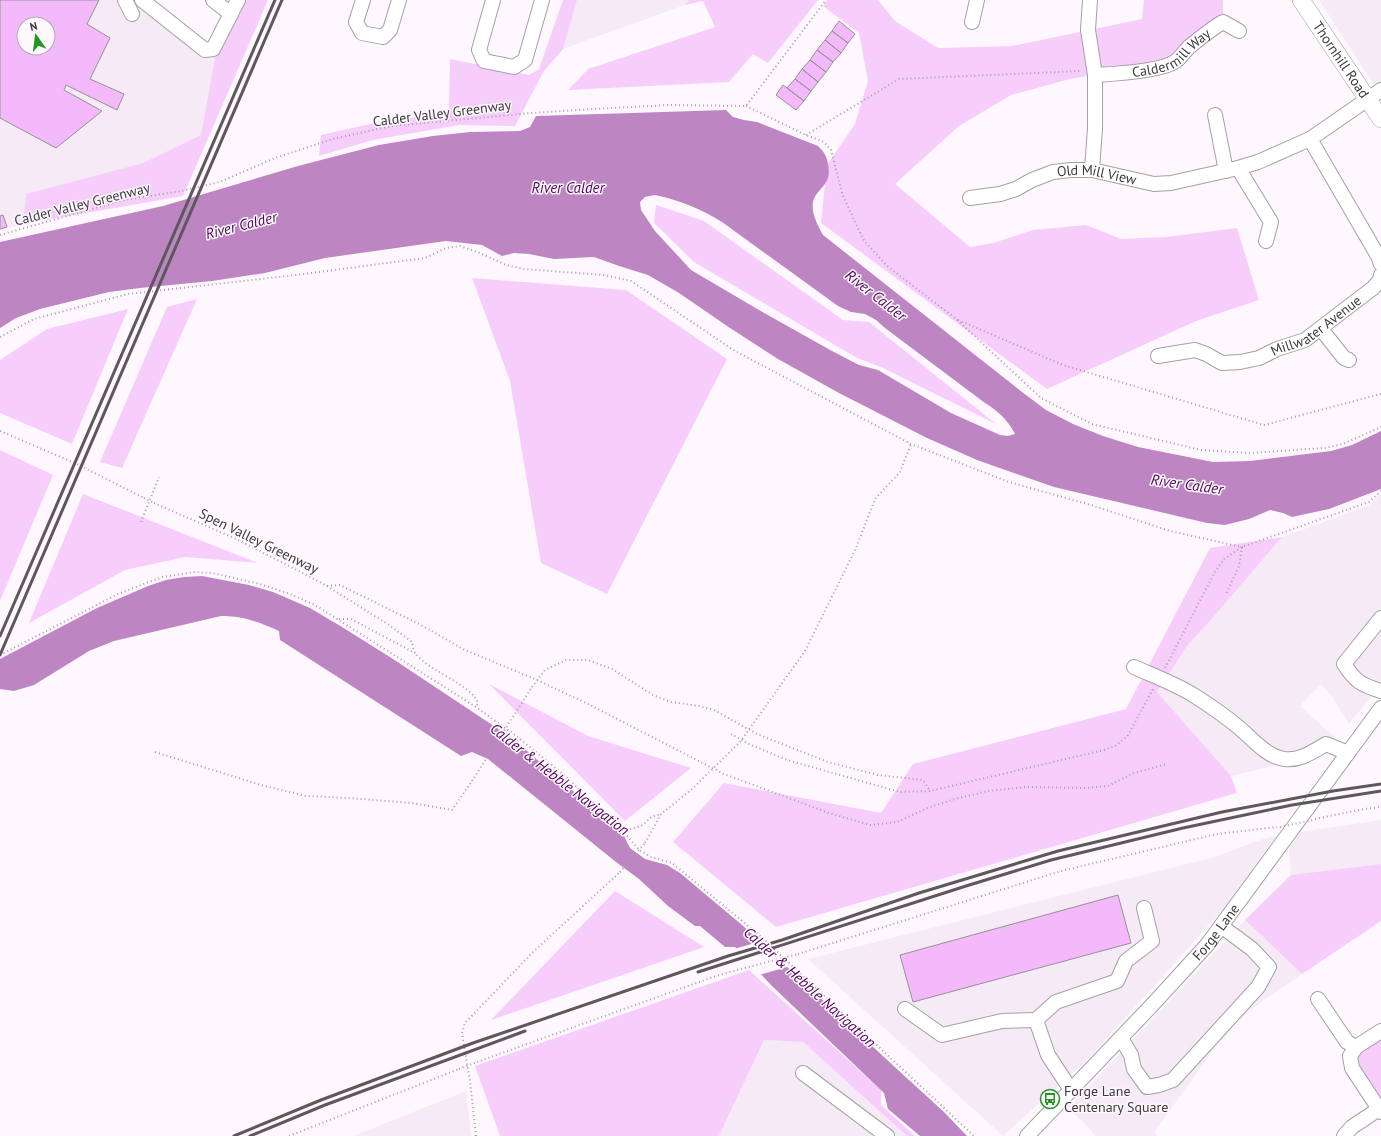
<svg xmlns="http://www.w3.org/2000/svg" width="1381" height="1136" font-family="'PT Sans',sans-serif">
	<rect width="100%" height="100%" fill="#fef8fe"/>
	<!-- built -->
	<path fill="#f5eaf6" fill-rule="evenodd" d="M0,0H142L213,49L215,58L201,135L143,163L26,194L23,224L0,230ZM24,24H48V48H24Z
		M577,0H689L685,5L563,49Z
		M1319,0H1381V95Z
		M1381,493V684L1349,724L1332,696L1321,684L1300,706L1338,740L1331,752L1231,776L1157,692L1187,646L1216,614L1282,537L1368,506Z
		M1381,820V864L1291,875L1289,848L1300,832Z
		M1277,836L1257,862L1227,905L1086,1061L1003,1136L808,959L1215,857L1263,839Z
		M1245,920L1302,974L1268,997L1242,1017L1214,1049L1155,1131L1157,1136H1096L1069,1108Z
		M764,1040L803,1042L907,1136H719Z
		M466,1091L471,1136H353Z"/>
	<!-- green -->
	<path fill="#f7cdfb" d="M244,0H268L183,196L23,224L26,194L143,163L201,135L215,58Z
		M563,0H577L563,49L544,71L515,126L459,125L373,140L319,156L321,135L370,124L449,113L450,59L529,75L539,69Z
		M689,0H818L768,63L753,54L729,82L568,90L588,69L715,27L703,1L685,5Z
		M827,0H878L895,21L938,48L1012,46L1142,19L1144,0H1223V22L1176,61L1070,79L1011,95L959,126L895,184L970,247L993,243L1033,230L1086,225L1121,239L1166,237L1237,228L1259,300L1196,321L1047,389L821,223L827,165L855,124L868,81L859,33L823,6Z
		M656,205L704,221L843,320L869,322L996,424L883,368L857,358L694,262L654,223Z
		M472,278L626,290L727,359L607,594L541,563L510,381Z
		M197,299L122,468L100,462L167,307Z
		M128,309L72,444L0,413V360L47,329Z
		M0,450L53,475L0,601Z
		M83,494L258,563L185,557L125,570L29,623Z
		M1282,537L1216,614L1187,646L1157,692L1231,776L1237,793L776,927L673,842L724,783L881,813L913,764L1126,709L1210,548Z
		M489,684L588,736L691,768L625,821Z
		M1381,864V921L1302,974L1245,920L1291,875Z
		M615,891L704,947L491,1020Z
		M749,970L881,1090V1105L915,1136H907L803,1042L764,1040L719,1136H500L475,1066Z
		M1381,1031V1112L1352,1068L1356,1047Z"/>
	<!-- water -->
	<path fill="#bd86c3" fill-rule="evenodd" d="M726,110L733,117L744,120L757,122L818,146C820,148 823,151 824,153C828,159 830,171 828,178C825,187 815,192 813,202C811,213 818,226 823,235L1022,392L1046,410L1073,424L1103,436L1138,447L1213,462L1250,461L1331,451L1352,445L1381,431V489L1329,509L1292,517L1283,513L1270,510L1249,519L1225,525L1207,523L1054,487L977,460L927,438L839,393L778,359L730,328L679,293L648,275L619,266L594,257L554,259L529,254L514,253L502,256L482,245L446,241L325,258L265,273L212,281L140,288L109,292L40,309L16,318L0,328V242L163,206L298,166L379,145L433,136L470,132L520,131L530,127L536,116ZM655,195C679,200 701,209 722,222L838,306L851,312L865,314L876,320L885,328L985,403C998,411 1008,420 1015,434L1008,436L1000,435L951,413L878,370L859,365L832,351L759,310L691,270L655,231L641,210L640,202L645,197Z
		M202,576L249,585L273,592L310,608L342,627L393,659L512,738L616,828L623,834L630,848L645,859L667,865L680,873L742,925L898,1070L944,1112L967,1136H920L888,1109L884,1093L771,985L735,947H725L700,926H695L668,906L639,879L616,862L488,759L472,752L461,756L280,640L279,631C258,622 244,616 221,616L114,641L89,651L34,685L14,691L0,689V659L97,608L148,586L166,580L184,577Z"/>
	<!-- pier -->
	<path fill="#fef8fe" d="M762,941L788,964L790,966L759,975L734,949Z"/>
	<!-- building -->
	<path fill="#f3b9fa" stroke="#969196" fill-rule="evenodd" d="M0,0H99L87,24L110,38L90,79L124,94L117,110L66,85L64,90L102,111L56,148L0,118ZM24,24H48V48H24Z
		M839,21L855,34L848,43L832,31Z
		M832,31L848,43L841,53L825,40Z
		M825,40L841,53L833,62L817,50Z
		M817,50L833,62L826,72L810,60Z
		M810,60L826,72L818,82L802,69Z
		M802,69L818,82L811,91L795,79Z
		M795,79L811,91L804,101L787,88Z
		M783,85L804,101L796,110L776,95Z
		M3,215L7,227L0,229V216Z
		M1118,895L1131,943L913,1002L900,955Z"/>
	<g fill="none" stroke-linecap="round" stroke-linejoin="round">
		<!-- minor casing -->
		<g stroke="#a5a0a6" stroke-width="16">
			<g id="minor">
				<path d="M125,0L132,14"/>
				<path d="M142,0L205,50L213,49L238,0"/>
				<path d="M213,0L231,14"/>
				<path d="M363,0L356,22L362,33L383,37L390,30L399,0"/>
				<path d="M493,0L479,50L484,61L514,67L525,60L542,0"/>
				<path d="M1090,0L1088,30L1095,75V128L1092,170"/>
				<path d="M972,22L977,0"/>
				<path id="s1" d="M1095,75C1114,74 1163,71 1176,61C1181,57 1185,51 1189,47C1200,38 1211,29 1223,22L1239,31"/>
				<path d="M1215,115L1226,171"/>
				<path d="M1310,139L1378,256L1381,264"/>
				<path d="M1238,168L1271,222L1266,241"/>
				<path id="s2" d="M970,198L1000,194L1016,189L1032,180L1053,172L1071,170H1092L1154,184L1171,183L1238,168L1258,162L1310,139L1381,90"/>
				<path d="M1321,329L1344,358L1349,360"/>
				<path id="s3" d="M1158,356L1195,350L1206,354L1222,363L1240,362L1259,358L1277,349L1305,340L1373,288L1380,280L1381,275"/>
				<path d="M1381,618L1344,664C1355,681 1361,685 1381,691"/>
				<path d="M1134,667C1154,676 1176,684 1195,696C1209,705 1224,715 1237,726C1251,737 1265,756 1284,759C1300,761 1312,752 1326,744L1348,753"/>
				<path d="M1318,999L1347,1042L1356,1047"/>
				<path d="M905,1009L942,1035L1002,1021L1036,1020"/>
				<path d="M1381,1031L1356,1047L1350,1056L1352,1068L1381,1112"/>
				<path d="M1121,1038L1131,1055L1134,1069L1147,1087L1159,1085L1173,1080L1258,987L1269,967L1252,949L1221,926"/>
				<path d="M803,1073L887,1136"/>
				<path d="M1071,1090L1048,1055L1036,1020L1056,1002L1117,981L1126,961L1152,941L1144,908"/>
				<path id="s4" d="M1027,1136L1154,1003L1207,945L1381,708"/>
				<path d="M1344,1136L1352,1127L1379,1109"/>
			</g>
		</g>
		<!-- major casing -->
		<g stroke="#a5a0a6" stroke-width="18">
			<g id="major">
				<path id="s5" d="M1301,0L1381,119"/>
			</g>
		</g>
		<!-- path -->
		<path stroke="#a39ea3" stroke-width="2" stroke-dasharray="1 3" stroke-linecap="butt" d="M746,106L806,135L824,142L831,150L843,196L863,239L887,266L955,318L1041,398L1092,424L1201,450L1249,453L1325,448L1343,444L1381,427
			M806,135L899,79L1081,71
			M0,235L124,200L181,191L220,182L275,158L333,139L391,126L531,113L593,109L669,105L746,106L826,0
			M958,320L1063,365L1264,425L1381,394
			M0,337L34,319L128,294L296,275L425,258L446,248L460,246L480,253L506,265L524,269L604,275L631,281L735,351L911,444L1009,482L1091,505L1170,531L1242,547L1239,566L1226,594
			M0,431L77,464L144,498
			M154,503L234,538L297,570L327,586L389,625L412,642C413,646 413,651 416,654C429,671 472,685 478,703L476,707
			M141,522L159,477
			M327,586L340,585L421,625L465,650L537,680L586,703L724,774L829,813L870,825L897,822L930,807L955,799L988,791L1027,787L1085,788L1108,786L1134,773L1167,764
			M339,619H351L415,653
			M0,655L118,594L162,577L195,572L212,573L260,584L290,594L315,605L476,707L515,735L564,775L622,830L639,850L651,857L672,863L758,934L974,1136
			M1165,668L1215,572L1224,559L1242,547L1369,502L1381,491
			M532,687L545,670L566,660H588L612,669L653,695L671,702L699,706L714,710L757,734L828,762L878,775L923,780L930,791
			M731,734L749,744L787,760L900,792L930,791L1104,750L1115,746L1127,737L1153,689
			M155,752L261,785L306,796L348,798L412,803L452,810L472,781
			M1315,819L1364,809L1381,807
			M622,830L632,829L643,825L651,817L661,814
			M645,843L661,814L692,789L740,742L805,651L856,548L875,499L900,472L911,444
			M798,954L1061,871L1217,834L1277,827
			M477,1062L713,977L741,969
			M289,1136L459,1069
			M476,1136L470,1081L462,1033L465,1023L532,953L620,872"/>
		<!-- minor -->
		<use href="#minor" stroke="#fff" stroke-width="14"/>
		<!-- major -->
		<use href="#major" stroke="#fff" stroke-width="17"/>
		<!-- rail -->
		<path stroke="#5c595c" stroke-width="3" d="M0,636L275,0
			M0,655L282,0
			M698,972L966,886L1051,860L1183,828L1292,805L1381,791
			M234,1136L321,1100L473,1043L728,956L782,940L919,893L1058,851L1222,812L1333,791L1381,784
			M250,1136L325,1105L525,1031"/>
		<!-- path-bridge -->
		<path stroke="#a39ea3" stroke-width="2" stroke-dasharray="1 3" stroke-linecap="butt" d="M144,498L154,503
			M472,781L532,687
			M1280,827L1312,820
			M620,872L645,843
			M741,969L798,954
			M459,1069L477,1062"/>
	</g>
	<!-- icons -->
	<defs>
		<g id="bus-ring" transform="scale(1)"><circle r="9.5" fill="#fef8fe" stroke="#229522" stroke-width="1.5"/><path d="M-5-6H5V4H4V6H2V4H-2V6H-4V4H-5ZM-3.5-4V0h7V-4ZM-3.5 1.2v1.5H-2V1.2ZM2 1.2v1.5H3.5V1.2Z" fill="#229522"/></g>
	</defs>
	<g fill-rule="evenodd">
		<use href="#bus-ring" x="1050" y="1099"/>
	</g>
	<g text-anchor="middle" dominant-baseline="central" stroke-width="3" stroke-linejoin="round" paint-order="stroke">
		<!-- street labels -->
		<g font-size="14" fill="#3c3a3c" stroke="#fef8fe">
			<text stroke="none"><textPath href="#s1" startOffset="82">Caldermill Way</textPath></text>
			<text stroke="none"><textPath href="#s5" startOffset="72">Thornhill Road</textPath></text>
			<text transform="translate(442 113) rotate(-7)">Calder Valley Greenway</text>
			<text stroke="none"><textPath href="#s2" startOffset="132">Old Mill View</textPath></text>
			<text transform="translate(82 204) rotate(-14)">Calder Valley Greenway</text>
			<text stroke="none"><textPath href="#s3" startOffset="171">Millwater Avenue</textPath></text>
			<text transform="translate(259 541) rotate(26)">Spen Valley Greenway</text>
			<text stroke="none"><textPath href="#s4" startOffset="278">Forge Lane</textPath></text>
		</g>
		<!-- poi labels -->
		<g font-size="14" fill="#3c3a3c" stroke="#fef8fe" text-anchor="start">
			<text x="1064" y="1091">Forge Lane<tspan x="1064" dy="16">Centenary Square</tspan></text>
		</g>
		<!-- water labels -->
		<g font-size="15" font-style="italic" fill="#4e0757" stroke="#fef8fe">
			<text x="568" y="187">River Calder</text>
			<text transform="translate(241 225) rotate(-14)">River Calder</text>
			<text transform="translate(876 295) rotate(38)">River Calder</text>
			<text transform="translate(1187 484) rotate(8)">River Calder</text>
			<text transform="translate(560 779) rotate(38)">Calder &amp; Hebble Navigation</text>
			<text transform="translate(810 987) rotate(42)">Calder &amp; Hebble Navigation</text>
		</g>
	</g>
	<!-- north arrow -->
	<g transform="translate(36 36) rotate(346)"><circle r="19" fill="#fef8fe" stroke="#b0acb0"/>
	<path d="M0-3L7 15L0 10L-7 15Z" fill="#229522"/>
	<text y="-6" font-size="11" font-weight="bold" text-anchor="middle" fill="#3c3a3c">N</text>
	</g>
</svg>
